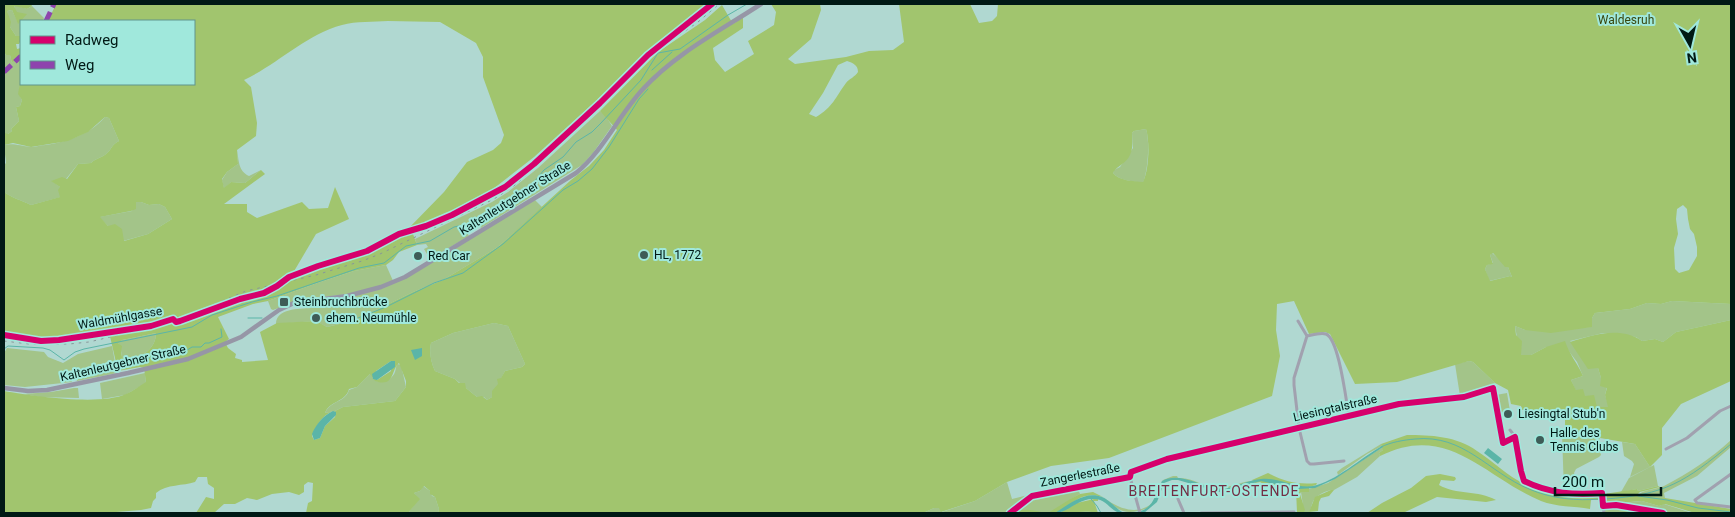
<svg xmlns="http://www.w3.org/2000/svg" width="1735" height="517" font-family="Roboto,sans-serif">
	<rect width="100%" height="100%" fill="#b0d8d1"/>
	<!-- green -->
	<path fill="#a3c489" d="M14,5L27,9L32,6L44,18L43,21H21V33L19,36H16L10,27L7,11L12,10L18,23Z
		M21,51V76L19,94L22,100L20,106L16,107L19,121L11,129L12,131L4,137V52L6,55H10L12,63L19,57Z
		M600,111L605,115L612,126L593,153L582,165L481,228L479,225L468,229L466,226L464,228L469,236L430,259L424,249L428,247L426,244L417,245L415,239L492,202L508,192L538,168Z
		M105,117L109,118L119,141C111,145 112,149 107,153C102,158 96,158 91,163L78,164L66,179L52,181L60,187L61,197L31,205C21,200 12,198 4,192V165L6,163C6,158 4,152 4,145C14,143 20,146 31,147C36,147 41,145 46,145C69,141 89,135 105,117Z
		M1146,129C1150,141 1148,170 1143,183C1133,181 1120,181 1113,173L1114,170L1120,167L1133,148L1132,133L1134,131Z
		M237,150C239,160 238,171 249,176L261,170L245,183L231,182L224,189L222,180L227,172L238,164Z
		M535,200L542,207L498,247L443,280L413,292L356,320L327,327L315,321L276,324C276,308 299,309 311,308L313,305L336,302L337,304L346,302L348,308L352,307L349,294L304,299L273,310L271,309L268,301L320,282L354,271L386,265L394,283Z
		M135,202H141L149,205L159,204L165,207L172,219L148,234L123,241L99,217L132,211Z
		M1492,253L1508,267L1512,277L1510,276L1489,281L1485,269L1487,265L1493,263L1490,255Z
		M1672,301L1731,304V320L1676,332L1663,342L1655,339L1642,341L1636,337L1603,333L1570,341L1598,368L1601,378L1607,387L1605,395L1609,407H1597L1576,391L1571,380L1583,376L1577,362L1568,350L1546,347L1531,355H1520L1515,326L1525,330L1591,327L1592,318L1595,313L1630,309L1647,303L1661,304Z
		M494,323L508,326L525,364L522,367L505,371L492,397L487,400L484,397H477L455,379L435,371C431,363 429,352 431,343L453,333Z
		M156,333C156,348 143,357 129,360L122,357L120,345L117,342L122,340Z
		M112,346L117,373L77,381L74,370L68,371L72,382L25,387L4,385V353L7,348L44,352L48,357L63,363L78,354Z
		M1469,361L1473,362L1495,383L1481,389L1460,396L1455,364Z
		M397,364L401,365L406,387L395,401L343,407L335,411L325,413C330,401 346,402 349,390L357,387L371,373C373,387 391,383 395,372C396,369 396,366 397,364Z
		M145,373L146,383L125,395L102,399L100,383Z
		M74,388H78L79,398L40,397L23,394L51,392Z
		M1507,393L1510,411L1499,413L1496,395Z
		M1565,432L1600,438L1598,445L1601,455L1599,457L1576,469L1574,473L1577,481L1572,487L1576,492L1599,490V491L1577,493L1564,492L1562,433Z
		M1731,440V447L1697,476L1664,493L1665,498L1636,497C1642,489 1655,490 1664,486C1689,473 1710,459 1731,440Z
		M1622,442L1635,444L1650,467L1630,477L1634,464L1632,461L1624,456Z
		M1381,444L1382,446L1367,454L1338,475L1337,472L1342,468Z
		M1383,447V450L1379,453L1380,456L1357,477L1334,490C1326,490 1314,496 1312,504C1311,507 1311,510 1309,512L1302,513L1304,512L1301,492H1308L1309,489L1328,483Z
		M1654,465L1658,486L1638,491L1637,489L1621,492L1629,478Z
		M1173,476H1177L1178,478C1193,477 1203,487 1217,488C1230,488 1242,481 1253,481C1242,484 1231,490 1219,489C1195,487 1189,474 1162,481C1159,488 1157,498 1152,503C1149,508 1144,510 1138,511C1122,515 1115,507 1103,497C1117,508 1138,517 1153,502C1157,496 1158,487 1163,480Z
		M1007,482L1012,499L1028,495L1029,497L1008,513H923L934,508L940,507L942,512L975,501Z
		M423,486L430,491L432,496L435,497L439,509L438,513H408L419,499L414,493L420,491Z
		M1078,489L1080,494C1069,499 1060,509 1048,513L1019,511L1012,513L1030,499Z
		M1642,501L1659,506L1664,504L1692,513H1666L1615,504Z
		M1616,506H1621L1660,513H1605V508Z"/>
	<!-- forest -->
	<path fill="#a1c56e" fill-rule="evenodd" d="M4,4H31L32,6L27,9L14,6L17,12L27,14L18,24L12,10L7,11L11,22L10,27L16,36H19L21,33V40L19,44H16L17,49L21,48C23,55 17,59 12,63L10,55H6L4,52Z
		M56,4H710L664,39L534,157L493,189L478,200L413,234L417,245L399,252L393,260L386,265L354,271L320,282L268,301L253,304L218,317L229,339L225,342L228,348L236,354L235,358L242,360V362L268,360L260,332L277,323L316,321L327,327L356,320L413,292L443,280L498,247L571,180L589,166L604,150L617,130L600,111L658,52L705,20L722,5L733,24L743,17V28L713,48L715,60L725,72L754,54L748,41L774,25L776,12L771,4H820L821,10L811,39L788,59L795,64L846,57L869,51L893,50L904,42L899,4H970L979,23L992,21L997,16L998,4H1731V304L1672,301L1661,304L1647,303L1630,309L1595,313L1592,318V327L1551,333L1525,330L1515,326L1516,335L1522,341L1521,355H1531L1546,347L1565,341C1569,354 1578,364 1583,376L1571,380L1576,390L1583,389L1585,396L1594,395L1597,407H1608L1605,395L1607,388L1600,386L1601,378L1598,368L1588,369L1570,342C1593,335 1620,326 1642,341L1655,339L1663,342L1676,332L1731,320V381L1681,404L1662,428V455L1650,467L1635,444L1565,432V417H1547V410H1522L1521,406L1511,404L1508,390L1495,383L1473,362L1469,361L1397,382L1355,384L1330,334L1325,332L1309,334L1294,301L1277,304L1276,330L1280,356L1272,396L1109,458L1051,466L1007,482L975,501L941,512L939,508H934L923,513H438L439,509L435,497L430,494V491L424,486L420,491L414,493L420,499L408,513H306L308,503L312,501L313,483L308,482L304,485V492L299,495L289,492L272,494L257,500L247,498L235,504H224L214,513H196L206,497L214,499V488L208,484L207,477H198L195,482C183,486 167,484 156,493V498L153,501L151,508L141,510L104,513H4V391C33,396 100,406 126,394C133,391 139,386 146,382L144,368L140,367L118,371L109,332L39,340L4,333V192C12,198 21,200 31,205L60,197L58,190L60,187L51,181L62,177L67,179L78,164L91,163C96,158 102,158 107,153C112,149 111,145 119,141L109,118L105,117L88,132L68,141L31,147L13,143L4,145L5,133L8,134L12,131L11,129L19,121L16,107L20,106L22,100L18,94L21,77V84H194V21H48ZM388,21L440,22L476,43L483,57V77L504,135L501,143L493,150L467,162L444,192L407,230L387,243L367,252L295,276L293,273L316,234L349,219L335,187L328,208L309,209L302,202L257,218L247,212V204H224L265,174L261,170L245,183L231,182L224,188L222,179L227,172L238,164L237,150L256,136L257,123L251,87L244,80C278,64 305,35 342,25C356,21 374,22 388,21ZM847,61C853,63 858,65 858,72C855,77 849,79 846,83C835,98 833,107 816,117L809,114L823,93L838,65ZM1146,129C1150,142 1149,170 1143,182C1133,181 1120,181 1113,173C1115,169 1117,168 1121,165C1133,157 1133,147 1132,133L1134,131ZM136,202H141L149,205L159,204L165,207L172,219L148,234L124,241L122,229L115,224L108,226L100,217L131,211L136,209ZM1683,205L1687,209L1688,219L1690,229L1694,234L1697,247V256L1689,270L1679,273L1675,269L1674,248L1678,234L1676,219L1677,209ZM1493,253L1505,267H1508L1512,277L1510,276L1490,281L1485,269L1487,265L1493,264L1490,255ZM494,323L508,326L525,364L522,367L505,371L501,378L497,379L498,384L492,391V397L487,400L482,396L477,397L466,388L465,383H459L455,379L435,371C431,363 429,352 431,343L453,333ZM156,333C156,348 143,357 129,360L122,357L121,352L122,346L118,343L122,340ZM391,361V371L377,380L376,371ZM399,363L406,381V387L395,401L343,407L335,411L325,413C329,401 346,402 349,389L357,387L370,374L375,381C395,388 391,369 399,363ZM333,411L336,412L335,417L325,426L320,438L314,440L312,436C317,424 322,416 333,411Z
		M1407,435C1430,435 1457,436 1477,451C1493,461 1507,476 1525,484C1550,495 1574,496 1601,494V500H1591L1590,509C1574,506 1556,507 1541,501C1484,477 1448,422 1380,456L1379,453L1383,450L1381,444Z
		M1268,473C1284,482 1299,485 1317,483L1316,485L1309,487V492H1301L1300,494L1305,510L1304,512H1297L1296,490L1272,484L1269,487L1260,482L1255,483L1252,480Z
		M1440,474L1455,477L1456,479L1454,481L1441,480L1439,485C1456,495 1478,490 1496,500L1486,502L1437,497L1403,513H1367L1382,503L1411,488L1426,476Z
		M1658,486L1660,487L1640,492L1636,496L1665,498L1731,509V513H1695L1665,504L1659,506L1642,501L1605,504L1604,494L1637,489L1638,491Z
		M1331,490H1334L1329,496L1321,498L1319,502L1318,511L1309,512L1315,497Z
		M1093,492L1103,497C1078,490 1074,506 1056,513C1047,516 1026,513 1015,513C1025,506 1038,512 1048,513L1072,498L1080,494Z
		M1094,499H1098V501H1094L1098,513C1086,510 1072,513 1059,513L1077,503Z"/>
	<!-- water -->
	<path fill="#5bb5a8" d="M422,348V356L415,360L411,350Z
		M391,361H395V367L377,380L373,379L372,374Z
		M333,411L336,412V415L325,426L320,438L314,440L312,434C316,424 323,416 333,411Z
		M1382,446L1383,447L1335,479L1315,488L1298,489L1261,481L1219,492L1178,480H1172L1164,483L1157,502L1144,513C1137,513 1124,515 1117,512C1109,508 1105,499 1094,499C1078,498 1068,513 1055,513C1068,505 1085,490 1102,497C1110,500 1116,509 1124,513C1153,513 1152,502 1162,481C1177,472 1198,484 1213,488C1231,492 1244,480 1261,479C1279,477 1296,489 1313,486C1335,482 1362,457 1382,446Z
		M1488,448L1502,459L1498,464L1484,453Z"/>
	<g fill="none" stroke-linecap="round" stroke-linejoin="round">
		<!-- stream -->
		<path stroke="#5bb5a8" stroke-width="1" d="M652,70L672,52
			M248,318H262
			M358,318L386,307L434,283L463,273L503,244L563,190L578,181L592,169L609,147L639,99L648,89
			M4,349L8,346L43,348L50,350L64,360L75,352L84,349L192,327L212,315L252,302L277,296L359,268L384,263L406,246L430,241L454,227L477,222L506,204L534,182L544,170L563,157L576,142L592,132L601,123L641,80L658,53L680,49L728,15L747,4
			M122,365L146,360L154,355L168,357L184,352L192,347H201L205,343H209L222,337L221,329
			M74,372L108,365
			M1381,447C1391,442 1404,440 1415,439C1464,434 1488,472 1529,489C1552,499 1576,501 1601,499
			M1638,496L1667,500L1698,508L1731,512
			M1091,499L1097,506L1101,513
			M1605,499C1665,495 1685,482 1731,444"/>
		<!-- street -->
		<path stroke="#a1a1af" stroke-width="3" d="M1298,321L1307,336
			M1510,430C1522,443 1517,466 1524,481C1550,494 1575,495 1602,493L1604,513
			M1666,449L1687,438L1720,411L1731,406
			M1344,461L1314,464H1310L1307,461L1299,428L1294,385V378L1307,336C1312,335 1321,332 1326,334C1339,339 1346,401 1349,416
			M1731,474L1695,500L1697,503L1731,507
			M1130,477L1131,472L1167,459L1399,404L1464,397L1493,388L1503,446
			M1130,477L1140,513
			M1030,497L1130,477
			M1178,499L1184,513
			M1201,513L1294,512"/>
		<!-- secondary -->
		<path stroke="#9696a6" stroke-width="4.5" d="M4,388L28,391L47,390L128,373L188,359L241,337L279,310L294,303L347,296L381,287L405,277L576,173C604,150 618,116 643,89C676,53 720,31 761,4"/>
		<!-- rail -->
		<path stroke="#87979a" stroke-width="1" stroke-dasharray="2.5 5" stroke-linecap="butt" d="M4,341L29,344H69L89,342L148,328L175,321L246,291L316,275L362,261L380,254L494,199L514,186L583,124L659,49L698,22L719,4"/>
		<!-- quiet -->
		<path stroke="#8e44ad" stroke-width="5" stroke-dasharray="10 5" stroke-linecap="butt" d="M46,21L54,4
			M4,72L21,56"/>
		<!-- cycleway casing -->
		<g stroke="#a0e8dc" stroke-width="9">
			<path id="cycleway" d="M4,335L41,341L59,340L151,326L173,319L176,322L180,321L240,299L264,293L277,286L289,277L318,266L367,251L399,234L426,226L452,215L505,187L534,164L600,103L648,55L712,4
				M1010,513L1032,496L1130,477L1131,472L1167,459L1399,404L1464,397L1493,388L1503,443L1515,437L1521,471L1524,481C1550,494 1575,495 1602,493L1603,506L1616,505L1663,513"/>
		</g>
		<!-- cycleway -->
		<use href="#cycleway" stroke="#d6006c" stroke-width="6"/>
	</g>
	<!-- markers -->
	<g fill="#3e5c57" stroke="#a0e8dc" stroke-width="2">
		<circle cx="644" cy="255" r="5"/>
		<circle cx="418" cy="256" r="5"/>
		<rect x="279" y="297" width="10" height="10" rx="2.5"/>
		<circle cx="316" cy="318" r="5"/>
		<circle cx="1508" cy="414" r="5"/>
		<circle cx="1540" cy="440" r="5"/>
	</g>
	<g text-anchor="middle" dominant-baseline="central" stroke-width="4" stroke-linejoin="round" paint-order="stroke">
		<!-- park labels -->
		<g font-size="12" fill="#37450d" stroke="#a0e8dc">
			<text x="1626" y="20">Waldesruh</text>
		</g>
		<!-- street labels -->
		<g font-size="12" fill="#001915" stroke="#a0e8dc">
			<text transform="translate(515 198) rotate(-32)">Kaltenleutgebner Straße</text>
			<text transform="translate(120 318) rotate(-10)">Waldmühlgasse</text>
			<text transform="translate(123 363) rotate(-13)">Kaltenleutgebner Straße</text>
			<text transform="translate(1335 408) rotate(-13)">Liesingtalstraße</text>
			<text transform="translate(1080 475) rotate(-11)">Zangerlestraße</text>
		</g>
		<!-- poi labels -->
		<g font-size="12" fill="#001915" stroke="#a0e8dc" text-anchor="start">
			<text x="654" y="255">HL, 1772</text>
			<text x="428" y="256">Red Car</text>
			<text x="294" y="302">Steinbruchbrücke</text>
			<text x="326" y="318">ehem. Neumühle</text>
			<text x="1518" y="414">Liesingtal Stub'n</text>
			<text x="1550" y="433">Halle des<tspan x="1550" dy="14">Tennis Clubs</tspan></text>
		</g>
		<!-- neighbourhood labels -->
		<g font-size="14" letter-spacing="1" fill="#732e44" stroke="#a0e8dc">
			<text x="1214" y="491">BREITENFURT-OSTENDE</text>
		</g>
	</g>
	<!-- border -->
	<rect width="1735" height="517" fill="none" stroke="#001915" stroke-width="10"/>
	<!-- legend -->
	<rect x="20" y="20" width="175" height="65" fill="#a0e8dc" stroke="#60958c"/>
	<rect x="30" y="36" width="25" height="8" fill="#d6006c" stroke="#60958c"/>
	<text x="65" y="45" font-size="15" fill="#001915">Radweg</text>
	<rect x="30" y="61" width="25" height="8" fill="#8e44ad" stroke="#60958c"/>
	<text x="65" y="70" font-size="15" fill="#001915">Weg</text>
	<!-- north arrow -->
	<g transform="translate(1690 45) rotate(172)" stroke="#a0e8dc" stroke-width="4" paint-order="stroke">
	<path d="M0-4L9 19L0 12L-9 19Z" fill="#001915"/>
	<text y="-8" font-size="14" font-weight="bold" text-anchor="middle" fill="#001915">N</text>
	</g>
	<!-- scale -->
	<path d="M1555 487v8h106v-8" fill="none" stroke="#001915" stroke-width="2.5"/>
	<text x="1562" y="487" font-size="15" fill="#001915" stroke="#a0e8dc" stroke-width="4" paint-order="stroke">200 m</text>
</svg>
